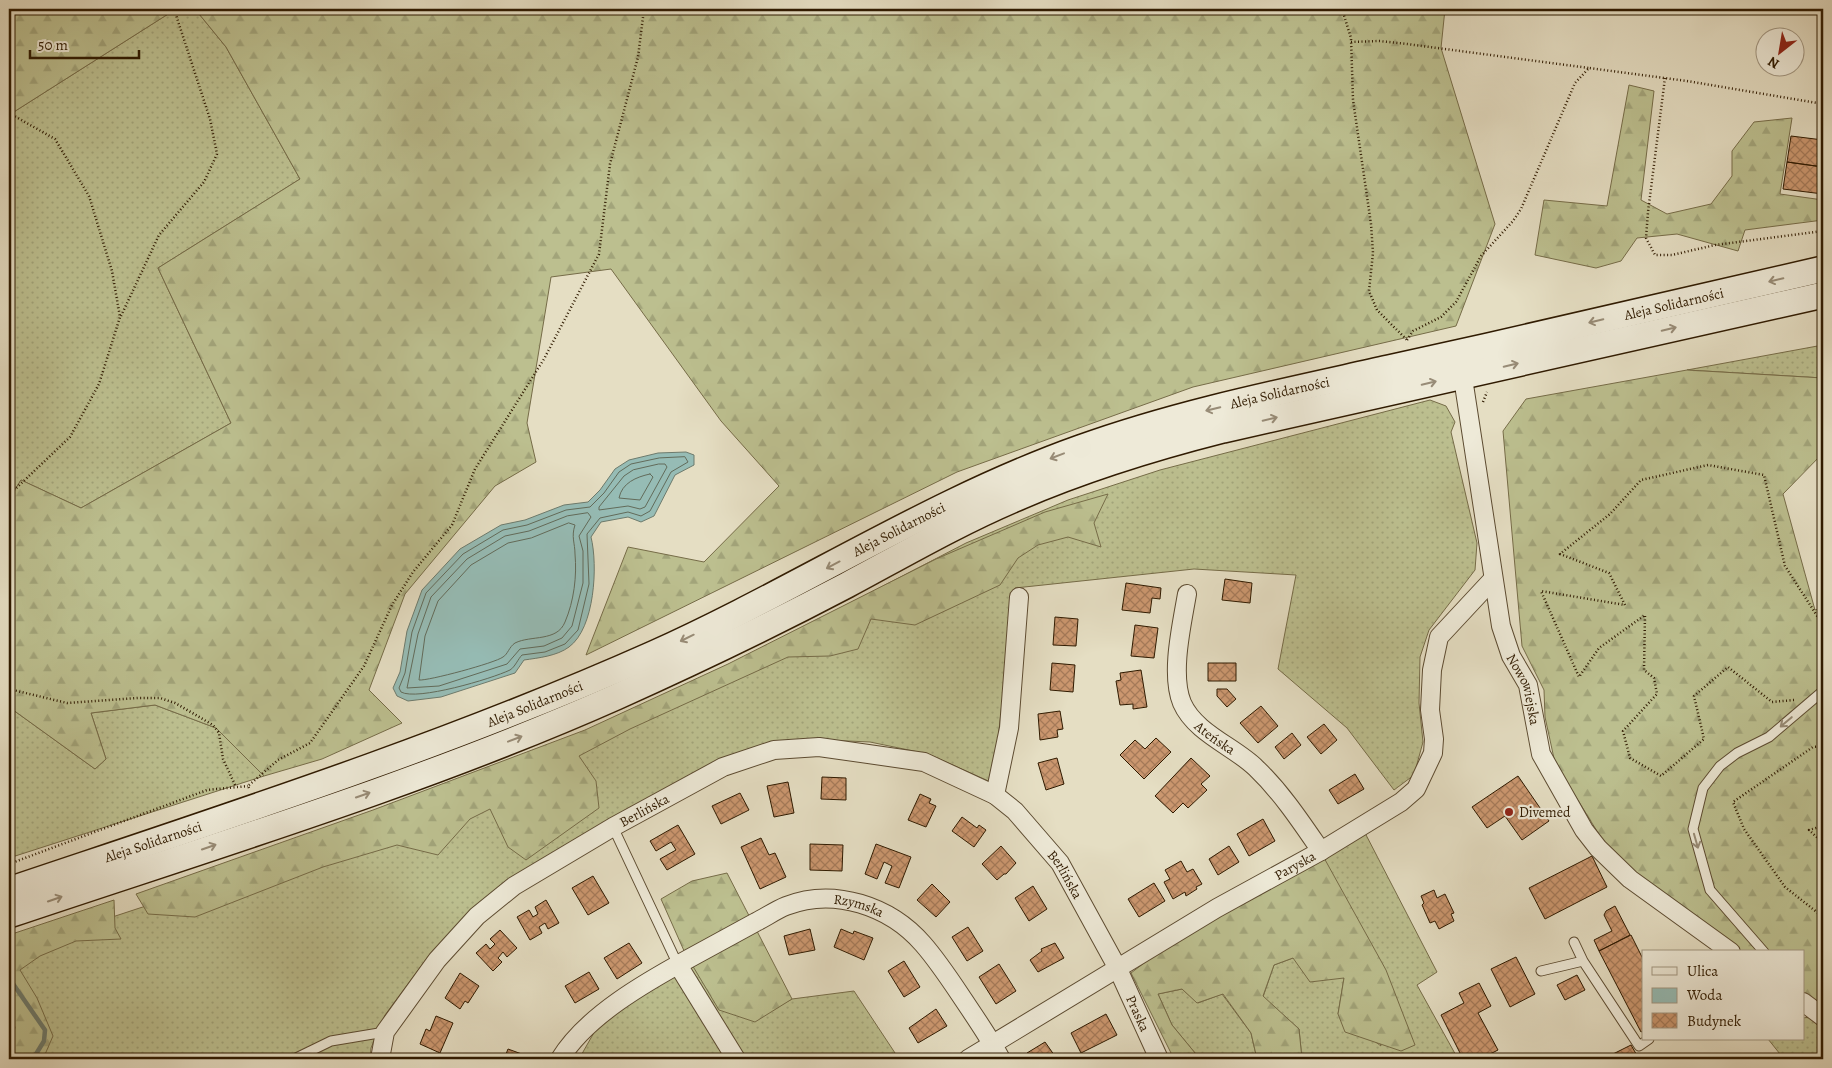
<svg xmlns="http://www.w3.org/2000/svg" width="1832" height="1068" font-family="Alegreya,serif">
	<defs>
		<pattern id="grass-dots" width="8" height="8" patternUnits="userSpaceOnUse" patternTransform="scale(1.25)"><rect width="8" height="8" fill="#bcbf8f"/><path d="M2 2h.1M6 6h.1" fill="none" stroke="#a2a47a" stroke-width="1.8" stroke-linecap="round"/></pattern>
		<pattern id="forest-firs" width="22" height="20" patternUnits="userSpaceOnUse" patternTransform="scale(1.25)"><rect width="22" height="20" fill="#bcbf8f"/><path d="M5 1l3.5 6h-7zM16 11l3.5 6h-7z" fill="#a2a47a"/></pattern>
		<pattern id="building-cross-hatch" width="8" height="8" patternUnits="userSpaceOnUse" patternTransform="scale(1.25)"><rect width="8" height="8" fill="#cb976f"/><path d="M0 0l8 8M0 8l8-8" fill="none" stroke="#a57a59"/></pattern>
	</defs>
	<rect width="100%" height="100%" fill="#e5dec3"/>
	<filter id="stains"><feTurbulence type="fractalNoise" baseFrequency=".004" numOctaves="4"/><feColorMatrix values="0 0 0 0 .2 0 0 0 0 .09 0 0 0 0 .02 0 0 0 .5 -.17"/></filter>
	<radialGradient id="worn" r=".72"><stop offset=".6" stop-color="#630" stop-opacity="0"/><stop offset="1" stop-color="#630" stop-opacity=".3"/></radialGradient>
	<!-- grass -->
	<path fill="url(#grass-dots)" stroke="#766c48" d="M176,9H195L226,47L300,179L158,268L231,423L81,508L21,480L9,499V115Z
		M1823,345V378L1687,370Z
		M1430,400L1446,406L1455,422L1451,432L1477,543L1475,570L1429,630L1420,657L1419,703L1423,742L1414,775L1394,790L1347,728L1278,669L1296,575L1194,569L1015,588L993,783L928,754L870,742L803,739L743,751L613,819L469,913L430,954L385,1015L371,1048L370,1059H9V951L395,824L554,757L966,543L1068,500L1160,470Z
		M155,705L216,728L264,776L9,858V707L95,769L106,759L91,713Z
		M1364,831L1437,972L1417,985L1458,1059H1302L1299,1029L1263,997L1274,965L1293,958L1344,978L1338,1014L1381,1046L1323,856Z
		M692,965L774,1009L792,999L854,991L899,1059H579L600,1022Z
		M1182,989L1198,1003L1222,994L1251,1033L1257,1059H1200L1172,1025L1158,994Z
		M1810,1017L1823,1026V1059H1784L1768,1039H1803V1018Z"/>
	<!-- forest -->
	<path fill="url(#forest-firs)" stroke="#766c48" d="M9,9H176L9,115Z
		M195,9H1445L1441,48L1495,224L1456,326L1193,387L957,472L586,655L628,547L704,562L779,486L721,421L611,269L551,277L527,423L536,462L495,486L405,594L369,690L402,723L322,759L264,776L216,728L155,705L91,713L106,759L95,769L9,707V499L21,480L81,508L231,423L158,268L300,179L226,47Z
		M1629,85L1654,91L1641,200L1667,214L1711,204L1732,176V151L1754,122L1792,118L1780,194L1823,200V220L1745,230L1738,251L1677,234L1637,238L1621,261L1596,268L1535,255L1544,200L1607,206Z
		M1687,370L1823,378V453L1783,494L1815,610L1823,607V1013L1803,998V952H1739L1632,873L1608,849L1555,763L1545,717L1544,690L1522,646L1503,431L1526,399Z
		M1108,494L1094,523L1101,547L1068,537L1038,545L1018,558L1000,585L915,625L871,619L858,649L830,656L788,657L630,729L579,756L596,781L599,808L526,860L508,847L490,809L470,819L438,855L397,845L323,867L195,917L148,914L136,894L373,810L585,730L728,664L936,559L1045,512Z
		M1323,856L1386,970L1415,1045L1401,1051L1345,1032L1338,1014L1344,978L1310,982L1293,958L1274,965L1263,996L1299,1029L1302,1059H1257L1251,1033L1223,994L1197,1003L1182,989L1158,994L1172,1025L1200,1059H1174L1131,973L1182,934Z
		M727,873L792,999L755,1022L719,1010L685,953L661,899L692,881Z
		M114,900L115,928L121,939L76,941L40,956L20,970L37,998L53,1036L43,1059H9L15,1027L9,1018V935Z"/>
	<!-- water -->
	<path fill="#96bcb5" stroke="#6d7b6d" d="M686,452L694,455V465L675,475L654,516L641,522L628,517L601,522L591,537C598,565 595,628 569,647C557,656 538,658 524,660L515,673L441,697L408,701L397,696L393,688L400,672L407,631L422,590L460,549L501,525L525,520L564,505L588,502L600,490L615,469L629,460L658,453Z"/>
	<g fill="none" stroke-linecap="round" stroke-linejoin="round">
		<!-- shore -->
		<path stroke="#626b5a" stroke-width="1" d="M685,457L688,462L671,472L650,511L641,516L628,512L600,518L587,534L589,584L578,630L565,644L545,652L522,655C518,659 515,667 510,670C491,679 417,701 401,692L399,688L405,673L412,632L426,593L463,554L503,530L527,525L566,510L590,507L604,493L619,472L631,464L659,458Z
			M659,464H665L667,467L645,507L640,509L628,506L599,510V507L624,476L633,470Z
			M650,474L653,477L640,500L619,498C622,483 636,477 650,474Z
			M588,513L591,517L579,536L583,551V583L572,626L562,638L544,646L520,649L507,664L439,686L407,688L418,634L431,597L467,559L505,536L529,531L567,516Z
			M569,523L575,525C571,537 575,543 575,554C577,576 574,601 565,622C557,642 531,635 515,643C509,647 508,654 503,657C495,663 428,681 419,680L425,636L438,601L471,565L508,543L531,538Z"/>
		<!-- stream -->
		<path stroke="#6d7b6d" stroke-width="4.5" d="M9,978L45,1030L44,1041L33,1059"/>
	</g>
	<!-- building -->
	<path fill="url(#building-cross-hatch)" stroke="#2f1a00" d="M1791,136L1823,140V167L1787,162Z
		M1787,162L1823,167V194L1783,189Z
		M1225,579L1252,583L1250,603L1222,600Z
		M1126,583L1161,588L1160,599L1152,598L1150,613L1122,610Z
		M1055,617L1078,619L1076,646L1053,645Z
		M1135,625L1158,628L1154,658L1131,656Z
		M1052,663L1075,665L1073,692L1050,690Z
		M1208,663H1236V681H1208Z
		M1141,670L1147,707L1133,709V704L1120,705L1116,681L1121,680L1120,673Z
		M1217,689H1227L1236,699L1227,707L1217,696Z
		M1261,706L1278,726L1258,743L1240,723Z
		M1060,711L1063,729L1057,730L1058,737L1040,740L1038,714Z
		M1324,724L1337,740L1321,754L1307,737Z
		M1292,733L1301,745L1284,759L1275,747Z
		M1156,738L1171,752L1144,779L1120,755L1135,740L1145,749Z
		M1057,758L1064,784L1046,790L1038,763Z
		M1191,758L1210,776L1201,784L1207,790L1188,808L1183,803L1173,813L1155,796Z
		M1355,774L1364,789L1338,804L1329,790Z
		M1518,776L1549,821L1522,840L1505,816L1487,828L1472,807Z
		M822,777L846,778V800L821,799Z
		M788,782L794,813L774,817L767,786Z
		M740,793L749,810L721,824L712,806Z
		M920,794L931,799L929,803L936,806L926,827L908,820Z
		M962,817L977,828L979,825L986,830L974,847L952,831Z
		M1263,819L1275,841L1249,856L1237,834Z
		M678,825L695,854L667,870L660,859L676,850L671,842L656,851L650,841Z
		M761,838L769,855L775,853L786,877L760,889L741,847Z
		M810,844L843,845L842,871L810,870Z
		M876,844L911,857L899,888L885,883L892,866L884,862L877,879L865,874Z
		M1001,846L1016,863L1006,874H1004L997,880L982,864Z
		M1229,846L1239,862L1218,875L1209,859Z
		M1592,856L1607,887L1545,919L1529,888Z
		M1181,861L1187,872L1193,869L1202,884L1196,887L1197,889L1186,896L1185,892L1173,899L1164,882L1170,879L1165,870Z
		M593,876L609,903L588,915L572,888Z
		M1154,883L1165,901L1139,917L1128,899Z
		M932,884L950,902L936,917L917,900Z
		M1033,886L1047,909L1029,921L1015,898Z
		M1434,890L1437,898L1445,894L1454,913L1451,914L1454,921L1439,929L1435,921L1430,923L1422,905L1424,903L1421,896Z
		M546,900L559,923L548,929L545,923L539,927L542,933L530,940L517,917L529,910L533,917L538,914L535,907Z
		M1615,906L1630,935L1599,951L1594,940L1612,931L1604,915L1606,911Z
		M968,927L983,951L967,961L952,937Z
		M810,929L815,950L789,955L784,936Z
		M841,929L853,934L854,931L873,938L864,960L834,947Z
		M500,930L517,948L507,957L503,952L498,958L502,962L493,971L476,953L486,944L490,949L495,944L490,939Z
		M1631,935L1643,959V1031L1641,1032L1599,951Z
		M629,943L642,963L617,979L604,958Z
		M1055,943L1064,958L1038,972L1030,960L1042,951L1041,949Z
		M1516,957L1535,994L1510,1007L1491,969Z
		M904,961L920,987L904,997L888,971Z
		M999,964L1016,991L996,1004L979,977Z
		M589,972L599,989L575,1003L565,986Z
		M460,973L479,986L468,1003L465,1001L460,1009L445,998Z
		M1577,975L1585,990L1565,1000L1557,985Z
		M1479,983L1491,1006L1478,1013L1498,1050L1480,1059H1463L1441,1015L1464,1003L1459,993Z
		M936,1009L947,1026L918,1043L909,1028Z
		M1106,1014L1117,1035L1081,1053L1071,1033Z
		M436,1016L453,1023L440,1053L420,1044L426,1029L430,1031Z
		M1045,1042L1057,1059H1031L1027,1053Z
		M1631,1045L1639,1059H1603Z
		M508,1049L530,1057L529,1059H504Z"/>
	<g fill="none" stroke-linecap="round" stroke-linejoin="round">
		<!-- service casing -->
		<g stroke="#5c4b31" stroke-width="11">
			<path id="service" d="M613,827L678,965
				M1574,942L1583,961L1639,1046L1649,1039
				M1764,952L1710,890L1693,829L1703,788L1720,766L1737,753L1769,737L1823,691
				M1541,971L1583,961
				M294,1059L331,1041L385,1032"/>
		</g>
		<!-- minor casing -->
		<g stroke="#5c4b31" stroke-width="20">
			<g id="minor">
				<path id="s1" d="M1461,365L1501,626L1511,656L1528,685L1541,754L1584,830L1598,848L1630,879L1731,952"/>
				<path id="s2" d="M1187,594C1182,624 1170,674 1182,703C1195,733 1235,747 1256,768C1282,793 1301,822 1321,851"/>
				<path d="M995,795L1009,728L1019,597"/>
				<path d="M678,965L736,1059"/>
				<path d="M1803,1002L1823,1017"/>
				<path id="s3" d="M380,1059L385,1032L437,960L477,916L514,886L613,827L723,767L774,750L819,747L924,762L995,795L1015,811L1060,863L1117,967L1159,1059"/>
				<path id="s4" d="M560,1059C586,1016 646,982 690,958C712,946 734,934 756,922C766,917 776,910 786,906C834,887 890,906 923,944C937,960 949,978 961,996C975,1017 989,1037 1001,1059"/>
				<path id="s5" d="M968,1059L1217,908L1321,851L1401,802L1416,789L1433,753L1434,739L1430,710L1432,670L1439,637L1493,579"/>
			</g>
		</g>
		<!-- secondary casing -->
		<g stroke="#2f1a00" stroke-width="28">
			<g id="secondary">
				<path id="s6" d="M9,890C226,817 444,747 653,654C798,589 931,501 1080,448C1180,412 1286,391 1389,368C1534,336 1679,303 1823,269"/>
				<path d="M9,915C211,847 420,784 616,697C694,662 771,625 847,585C903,555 958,523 1017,498C1084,469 1152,448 1223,430L1823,295"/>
			</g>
		</g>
		<!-- path -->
		<path stroke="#2f1a00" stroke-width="2.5" stroke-dasharray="1 2.5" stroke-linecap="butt" d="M1342,9L1351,38L1353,100L1371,224L1373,253L1369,291L1377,310L1407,340
			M1351,42L1379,41L1407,44L1589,68
			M1665,78L1648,212L1646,238L1655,255H1672L1715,245L1823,231
			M9,113L55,139L89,196L112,271L120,317L99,384L70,437L9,495
			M121,316L159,235L204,182L217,154L210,119L174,9
			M1407,340L1413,331L1441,317L1456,302L1481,256L1513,221L1521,209L1575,83L1589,68L1687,81L1823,104
			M1483,402L1487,392
			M9,689L67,703L138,698H160L175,703L213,725L219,733L223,759L236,787
			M1794,700L1772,702L1728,667L1694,696L1704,739L1661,776L1630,758L1623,731L1657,694L1654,678L1644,670L1645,615L1599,648L1579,677L1541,591L1625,605L1609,573L1560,554L1610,514L1641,480L1708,465L1764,475L1785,566L1823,625
			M1823,746L1813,747L1733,802L1744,829L1785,887L1823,917
			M249,788L248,786L278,760L310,743L364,666L392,605L413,572L452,525L475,469L544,359L599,254L610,164L638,57L644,9
			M1823,826L1809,830L1823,843
			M9,864L207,790L248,786"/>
		<!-- service -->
		<use href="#service" stroke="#eeead8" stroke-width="9"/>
		<!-- minor -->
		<use href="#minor" stroke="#eeead8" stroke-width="18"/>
		<!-- secondary -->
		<use href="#secondary" stroke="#eeead8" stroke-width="25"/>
	</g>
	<!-- one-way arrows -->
	<defs><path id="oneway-shaft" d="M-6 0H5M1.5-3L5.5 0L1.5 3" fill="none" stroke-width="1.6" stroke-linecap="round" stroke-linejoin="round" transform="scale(1.25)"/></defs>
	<g stroke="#988c77">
		<use href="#oneway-shaft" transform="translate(1776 280) rotate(167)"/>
		<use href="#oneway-shaft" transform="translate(1596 321) rotate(167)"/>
		<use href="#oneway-shaft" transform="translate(1669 329) rotate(-13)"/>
		<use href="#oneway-shaft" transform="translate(1511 365) rotate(-13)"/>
		<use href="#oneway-shaft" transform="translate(1429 383) rotate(-13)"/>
		<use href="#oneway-shaft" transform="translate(1213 409) rotate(166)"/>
		<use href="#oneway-shaft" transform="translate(1270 419) rotate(-13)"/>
		<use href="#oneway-shaft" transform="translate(1057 456) rotate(159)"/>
		<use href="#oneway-shaft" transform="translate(833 565) rotate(152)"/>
		<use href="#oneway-shaft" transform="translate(687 638) rotate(154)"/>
		<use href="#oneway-shaft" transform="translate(1786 722) rotate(140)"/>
		<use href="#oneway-shaft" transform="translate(515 739) rotate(-21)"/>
		<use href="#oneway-shaft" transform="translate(363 795) rotate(-19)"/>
		<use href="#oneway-shaft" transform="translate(1696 841) rotate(74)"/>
		<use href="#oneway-shaft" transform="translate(209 847) rotate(-19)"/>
		<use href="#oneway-shaft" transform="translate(55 899) rotate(-19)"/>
	</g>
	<!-- markers -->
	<circle fill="#8f2418" stroke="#eeead8" stroke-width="2" cx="1509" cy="812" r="5"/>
	<g text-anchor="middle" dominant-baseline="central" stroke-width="4.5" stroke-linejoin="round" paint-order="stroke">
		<!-- street labels -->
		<g font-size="14" fill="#2f1a00" stroke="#eeead8">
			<text stroke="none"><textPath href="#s6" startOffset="1772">Aleja Solidarności</textPath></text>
			<text stroke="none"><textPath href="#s6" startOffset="1368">Aleja Solidarności</textPath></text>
			<text stroke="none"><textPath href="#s6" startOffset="962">Aleja Solidarności</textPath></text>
			<text stroke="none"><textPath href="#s1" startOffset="332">Nowowiejska</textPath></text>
			<text stroke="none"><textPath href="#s6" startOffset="558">Aleja Solidarności</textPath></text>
			<text stroke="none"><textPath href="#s2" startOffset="159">Ateńska</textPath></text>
			<text stroke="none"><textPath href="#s3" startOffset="374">Berlińska</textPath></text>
			<text stroke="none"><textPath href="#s6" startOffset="152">Aleja Solidarności</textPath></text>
			<text stroke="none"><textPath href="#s5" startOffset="380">Paryska</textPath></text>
			<text stroke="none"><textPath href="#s3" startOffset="854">Berlińska</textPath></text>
			<text stroke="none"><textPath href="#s4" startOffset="350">Rzymska</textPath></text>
			<text stroke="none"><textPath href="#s3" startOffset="1011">Praska</textPath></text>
		</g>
		<!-- poi labels -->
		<g font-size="14" fill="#2f1a00" stroke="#eeead8" text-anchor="start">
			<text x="1519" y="812">Divemed</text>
		</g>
	</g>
	<!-- margin -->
	<rect width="1832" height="1068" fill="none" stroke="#e5dec3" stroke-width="30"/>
	<rect x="10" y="10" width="1812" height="1048" fill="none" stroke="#2f1a00" stroke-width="2.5"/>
	<rect x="15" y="15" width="1802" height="1038" fill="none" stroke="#2f1a00"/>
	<!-- legend -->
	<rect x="1642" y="950" width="162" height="90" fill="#eeead8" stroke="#a29782"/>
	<rect x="1652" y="967" width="25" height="8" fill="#eeead8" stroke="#a29782"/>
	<text x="1687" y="976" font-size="15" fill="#2f1a00">Ulica</text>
	<rect x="1652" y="988" width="25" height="15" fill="#96bcb5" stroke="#a29782"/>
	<text x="1687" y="1000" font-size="15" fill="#2f1a00">Woda</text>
	<rect x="1652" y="1013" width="25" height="15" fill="url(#building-cross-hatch)" stroke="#a29782"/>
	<text x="1687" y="1026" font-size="15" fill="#2f1a00">Budynek</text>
	<!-- north arrow -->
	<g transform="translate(1780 52) rotate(211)"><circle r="24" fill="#eeead8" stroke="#a29782"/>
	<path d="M0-4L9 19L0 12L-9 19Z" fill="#8f2418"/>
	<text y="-8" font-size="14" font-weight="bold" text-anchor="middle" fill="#2f1a00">N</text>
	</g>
	<!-- scale -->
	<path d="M30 50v8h109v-8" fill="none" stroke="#2f1a00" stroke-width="2.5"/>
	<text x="38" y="50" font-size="15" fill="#2f1a00" stroke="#eeead8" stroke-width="4" paint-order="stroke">50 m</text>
	<rect width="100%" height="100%" filter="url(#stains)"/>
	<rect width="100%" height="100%" fill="url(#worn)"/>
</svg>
